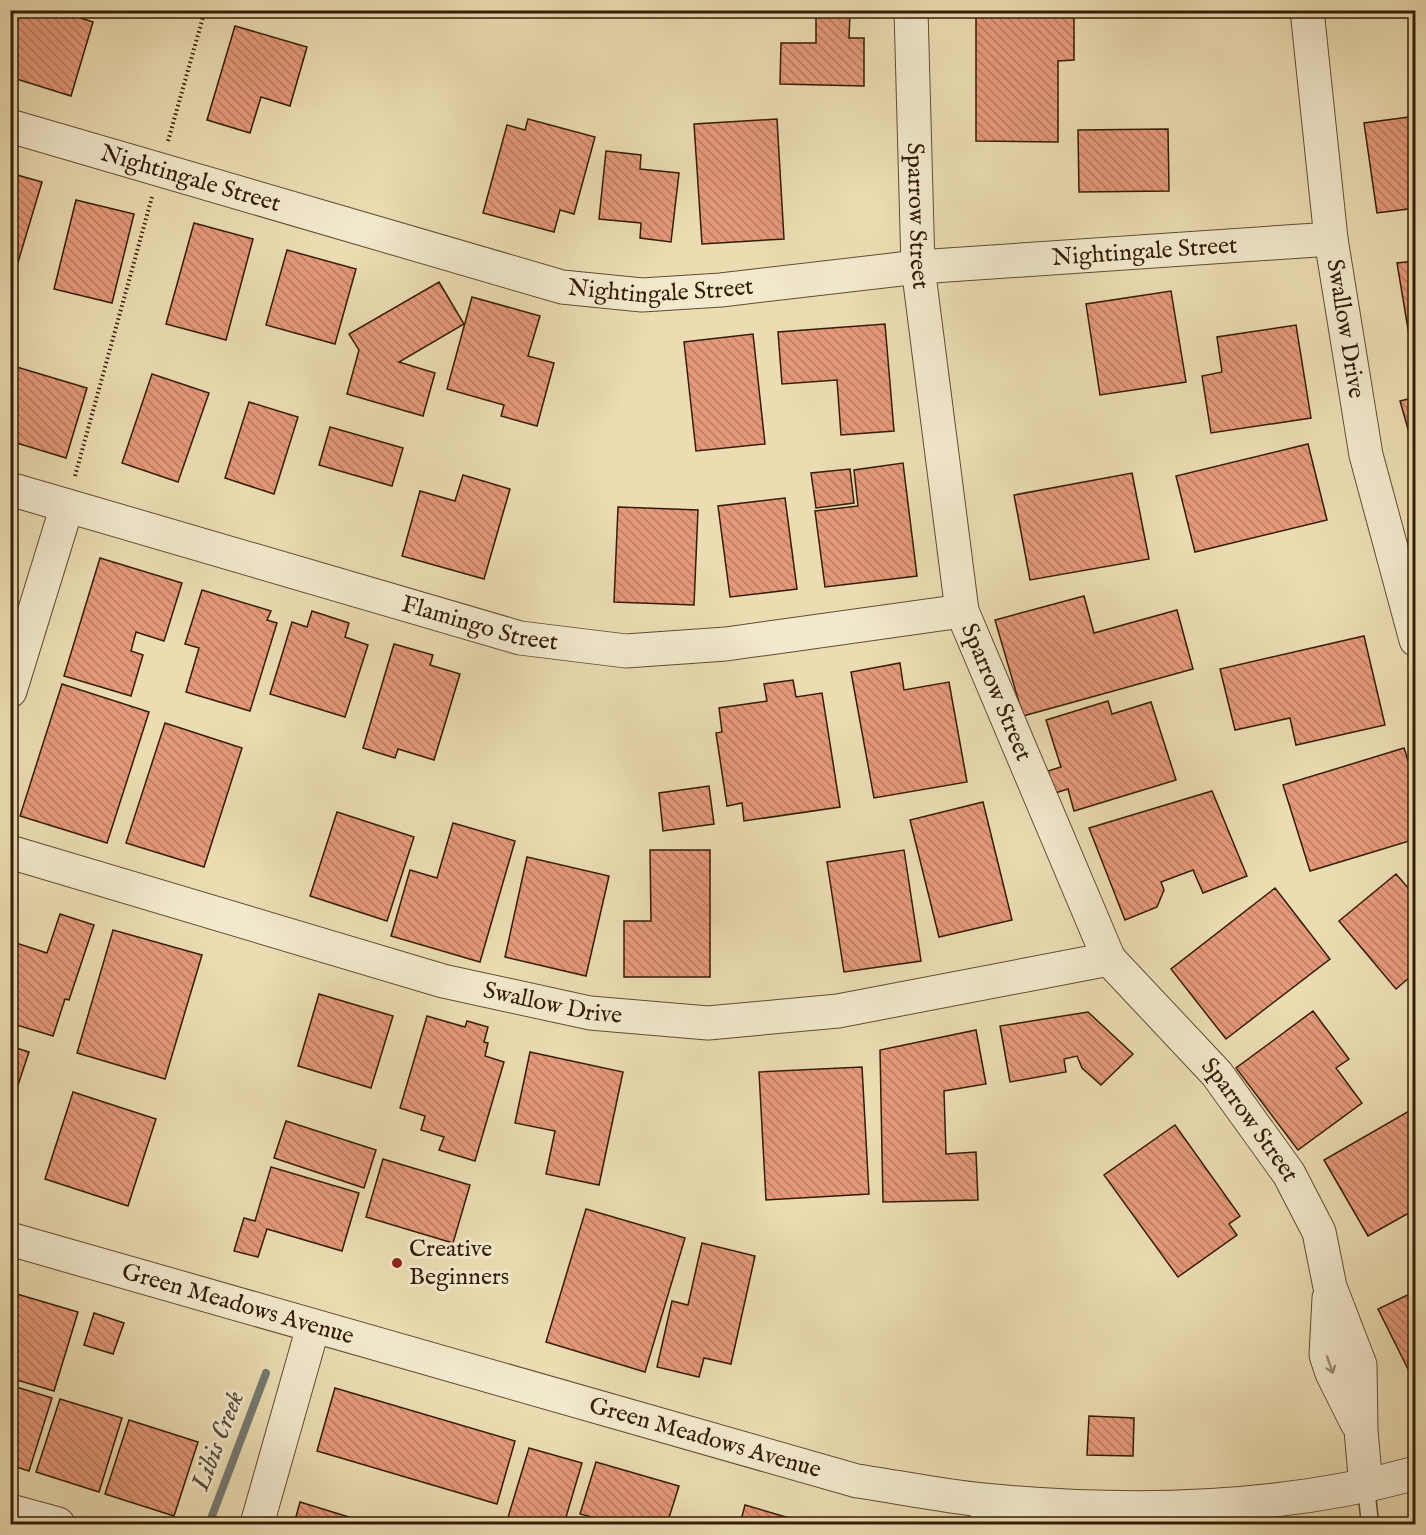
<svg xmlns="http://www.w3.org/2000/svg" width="1426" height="1535" font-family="'IM FELL English',serif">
	<defs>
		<pattern id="building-back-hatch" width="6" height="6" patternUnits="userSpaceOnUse" patternTransform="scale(1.5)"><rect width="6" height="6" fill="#e5997a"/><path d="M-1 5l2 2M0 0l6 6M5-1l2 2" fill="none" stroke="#ba7c62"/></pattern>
	</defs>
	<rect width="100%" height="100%" fill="#ebdcb2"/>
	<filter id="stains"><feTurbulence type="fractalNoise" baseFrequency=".00333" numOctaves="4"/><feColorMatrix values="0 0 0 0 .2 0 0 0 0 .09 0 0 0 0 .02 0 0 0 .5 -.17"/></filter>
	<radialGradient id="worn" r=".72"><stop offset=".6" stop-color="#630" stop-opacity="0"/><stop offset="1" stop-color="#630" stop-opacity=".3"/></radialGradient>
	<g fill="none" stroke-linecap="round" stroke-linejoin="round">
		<!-- stream -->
		<path stroke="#757a71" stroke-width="8" d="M209,1524L266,1373"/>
	</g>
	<!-- building -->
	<path fill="url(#building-back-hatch)" stroke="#351d05" stroke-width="1.5" d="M10,10H57L93,22L71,96L10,77Z
		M816,10H875V13H850L849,38H864V86L780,84L781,43H816Z
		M976,10H1074V60L1058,61V142L976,141Z
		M235,26L307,47L290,106L261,97L250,133L207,120Z
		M1416,116V208L1377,213L1364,123Z
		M528,119L595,137L574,214L560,210L554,232L483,213L507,125L525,130Z
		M777,119L784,239L702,244L694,124Z
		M1168,129L1169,191L1079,192L1078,130Z
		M606,151L641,155L640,169L679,173L671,242L640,238L641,223L599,219Z
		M10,173L42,182L10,289Z
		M76,200L134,214L112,303L54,289Z
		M194,223L253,239L226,340L166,324Z
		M287,250L356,269L335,344L266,325Z
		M1416,261V340L1410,341L1397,263Z
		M439,282L464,324L399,362L435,373L423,416L347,394L359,350L349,334Z
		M1171,291L1186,382L1100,395L1086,304Z
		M472,297L540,316L528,356L554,363L537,426L501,416L504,405L447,389Z
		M885,324L894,431L841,435L837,380L782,384L778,332Z
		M1296,325L1311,418L1211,433L1202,376L1222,372L1217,337Z
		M753,334L765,444L696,451L684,342Z
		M10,365L87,388L66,458L10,441Z
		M152,374L209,393L178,482L122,463Z
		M1416,397V457L1400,401Z
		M249,402L298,417L274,494L225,478Z
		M330,427L403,448L392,486L319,465Z
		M1308,444L1327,520L1195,552L1176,476Z
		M903,463L917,576L825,587L815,511L858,506L854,470Z
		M850,469L854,503L816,508L811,473Z
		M1132,473L1149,559L1030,580L1014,495Z
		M463,475L510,489L484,579L402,556L420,491L455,501Z
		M785,498L797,589L730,597L718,506Z
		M618,507L698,510L694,605L614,602Z
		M100,558L182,583L164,641L136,632L131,651L143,655L131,696L64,676Z
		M202,590L271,611L267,620L277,623L250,711L186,692L199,648L185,644Z
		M1084,596L1094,633L1177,610L1193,669L1023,716L995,620Z
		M312,611L349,623L345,637L368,645L345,717L270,694L292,622L307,627Z
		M1364,636L1385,725L1296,745L1290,718L1235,730L1220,669Z
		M394,644L433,655L430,665L460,674L434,760L398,749L395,758L363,748Z
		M900,663L904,690L949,682L967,782L874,798L851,672Z
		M793,680L796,697L822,693L840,807L744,821L742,803L727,806L716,733L722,732L719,708L767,701L764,684Z
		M62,684L149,712L107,843L20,816Z
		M1108,701L1112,714L1151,702L1176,780L1074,811L1068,789L1055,793L1048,771L1061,767L1046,720Z
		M165,723L242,748L204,867L126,843Z
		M1404,748L1416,784V839L1310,871L1283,785Z
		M709,786L714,824L663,831L659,793Z
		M1212,791L1247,876L1203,893L1193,870L1161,882L1164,890L1157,907L1125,920L1089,828Z
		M983,802L1012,920L939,937L910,820Z
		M337,812L414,837L387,921L310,896Z
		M453,823L515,841L480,962L391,936L410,870L437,878Z
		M650,850H710V977H624V921H651Z
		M904,850L921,961L844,972L827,862Z
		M527,857L609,876L586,976L505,957Z
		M1396,874L1416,897V972L1396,989L1339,921Z
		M1275,888L1330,959L1226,1039L1171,969Z
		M60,914L94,925L69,1000L65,999L53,1036L10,1023V941L47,953Z
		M113,930L202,955L165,1079L77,1053Z
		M319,994L393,1016L371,1088L298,1066Z
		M1313,1011L1349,1059L1336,1068L1362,1103L1298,1150L1236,1068Z
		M1088,1012L1133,1054L1101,1085L1082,1068L1077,1056L1064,1059L1066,1072L1010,1082L1000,1026Z
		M427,1016L465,1027L467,1021L488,1027L484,1042L488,1043L485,1056L504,1062L475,1161L439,1150L444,1137L421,1130L425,1116L400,1108Z
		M976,1030L986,1084L944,1091L946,1154L976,1152L978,1200L883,1202L880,1050Z
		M10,1046L29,1052L10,1109Z
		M530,1052L623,1072L599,1185L546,1174L555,1131L515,1123Z
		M862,1067L869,1194L766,1200L759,1072Z
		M73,1092L156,1119L128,1206L45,1179Z
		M1416,1107V1209L1368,1236L1324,1160Z
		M286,1121L376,1150L364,1188L274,1158Z
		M1175,1125L1240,1216L1229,1224L1237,1235L1178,1277L1104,1175Z
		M383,1159L470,1185L453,1243L366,1217Z
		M271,1167L359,1193L342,1251L267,1229L258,1257L234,1251L244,1218L255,1221Z
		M586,1209L685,1238L645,1372L546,1342Z
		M702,1243L755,1256L731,1364L704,1358L699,1377L657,1367L672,1301L688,1305Z
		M1416,1291V1385L1378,1309Z
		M10,1292L78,1312L54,1391L10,1378Z
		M94,1313L124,1323L113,1354L84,1345Z
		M10,1385L52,1398L29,1471L10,1465Z
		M335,1388L515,1441L497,1504L317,1451Z
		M60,1399L122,1418L99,1492L36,1472Z
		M1089,1416L1134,1418L1133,1456L1087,1455Z
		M129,1420L198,1442L174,1516L105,1494Z
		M529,1448L582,1463L564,1524H506Z
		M596,1462L679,1486L667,1524H618L580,1514Z
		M300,1502L365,1522L364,1524H294Z
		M745,1505L810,1524H740Z"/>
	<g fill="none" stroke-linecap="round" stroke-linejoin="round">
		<!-- service casing -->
		<g stroke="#624d30" stroke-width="19">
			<path id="service" d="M1366,1487L1370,1524
				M977,1524L982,1500"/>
		</g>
		<!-- minor casing -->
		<g stroke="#624d30" stroke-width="35">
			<g id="minor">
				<path id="s1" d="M911,10L918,267L962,611L1109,959L1217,1074L1289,1174L1319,1232L1330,1287L1360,1365L1361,1430L1366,1487"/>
				<path id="s2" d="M1307,10L1331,239L1366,455L1416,640"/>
				<path id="s3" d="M10,126L562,287L642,295L721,290L918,267L1331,239"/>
				<path id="s4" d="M10,489L520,638L626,651L726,644L962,611"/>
				<path d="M10,691L67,506"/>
				<path id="s5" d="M10,852L443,981L590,1013L708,1023L838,1011L1109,959"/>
				<path d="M1329,1298L1326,1355L1332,1373L1357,1423"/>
				<path d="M10,1511L58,1524"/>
				<path d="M257,1524L313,1327"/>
			</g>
		</g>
		<!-- tertiary casing -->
		<g stroke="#624d30" stroke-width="35">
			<g id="tertiary">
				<path id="s6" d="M10,1239L857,1481C899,1487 941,1496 983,1500C1127,1514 1276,1512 1416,1473"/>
			</g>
		</g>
		<!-- path -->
		<path stroke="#351d05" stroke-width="4" stroke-dasharray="1.5 3" stroke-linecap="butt" d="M168,141L205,10
			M75,476L152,197"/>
		<!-- service -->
		<use href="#service" stroke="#f2e8cd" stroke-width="16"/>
		<!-- minor -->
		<use href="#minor" stroke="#f2e8cd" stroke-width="33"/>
		<!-- tertiary -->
		<use href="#tertiary" stroke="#f2e8cd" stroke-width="33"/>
	</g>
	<!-- one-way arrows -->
	<defs><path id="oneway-shaft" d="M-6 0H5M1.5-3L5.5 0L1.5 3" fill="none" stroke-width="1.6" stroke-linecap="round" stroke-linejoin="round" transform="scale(1.5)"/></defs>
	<use stroke="#9d8d73" href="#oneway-shaft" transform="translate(1330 1365) rotate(71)"/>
	<!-- markers -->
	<circle fill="#8f2418" stroke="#f2e8cd" stroke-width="2" cx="397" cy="1263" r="6"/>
	<g text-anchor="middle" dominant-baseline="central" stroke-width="6" stroke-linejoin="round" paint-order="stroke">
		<!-- street labels -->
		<g font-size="24" fill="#351d05" stroke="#f2e8cd">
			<text stroke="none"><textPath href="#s3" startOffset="188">Nightingale Street</textPath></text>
			<text stroke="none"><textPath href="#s1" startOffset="206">Sparrow Street</textPath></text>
			<text stroke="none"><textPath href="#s3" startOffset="1160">Nightingale Street</textPath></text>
			<text stroke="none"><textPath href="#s3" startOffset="674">Nightingale Street</textPath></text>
			<text stroke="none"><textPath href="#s2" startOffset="321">Swallow Drive</textPath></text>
			<text stroke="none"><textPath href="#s4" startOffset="489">Flamingo Street</textPath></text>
			<text stroke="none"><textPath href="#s1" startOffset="692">Sparrow Street</textPath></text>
			<text stroke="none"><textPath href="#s5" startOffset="564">Swallow Drive</textPath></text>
			<text stroke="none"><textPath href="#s1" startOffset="1196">Sparrow Street</textPath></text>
			<text stroke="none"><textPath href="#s6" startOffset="237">Green Meadows Avenue</textPath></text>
			<text stroke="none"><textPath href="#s6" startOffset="723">Green Meadows Avenue</textPath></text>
		</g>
		<!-- poi labels -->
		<g font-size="24" fill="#351d05" stroke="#f2e8cd" text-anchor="start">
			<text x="409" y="1249">Creative<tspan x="409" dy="28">Beginners</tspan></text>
		</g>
		<!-- water labels -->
		<g font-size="26" font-style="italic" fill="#554c3b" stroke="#f2e8cd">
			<text transform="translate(218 1441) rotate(-69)">Libis Creek</text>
		</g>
	</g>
	<!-- margin -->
	<rect width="1426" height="1535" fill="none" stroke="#ebdcb2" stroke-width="36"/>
	<rect x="12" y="12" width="1402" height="1511" fill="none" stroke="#351d05" stroke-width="3"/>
	<rect x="18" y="18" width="1390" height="1499" fill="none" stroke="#351d05" stroke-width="1.5"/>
	<rect width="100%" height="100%" filter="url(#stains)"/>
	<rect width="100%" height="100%" fill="url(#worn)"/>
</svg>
